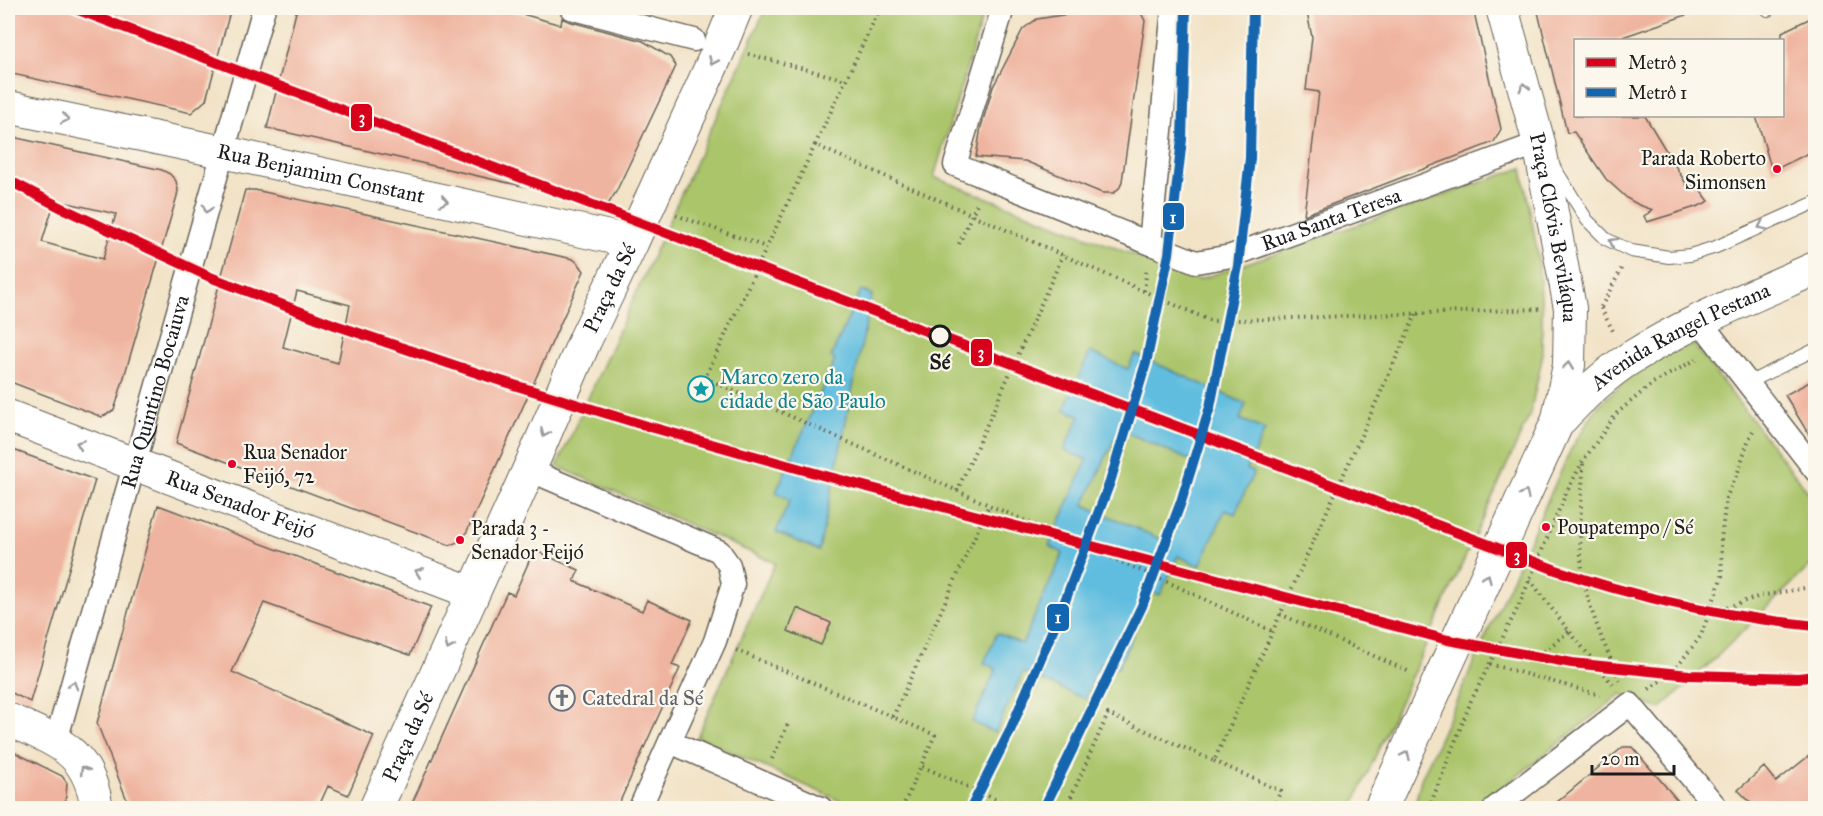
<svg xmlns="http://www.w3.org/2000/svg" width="1823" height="816" font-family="'IM FELL Great Primer',serif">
	<rect width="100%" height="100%" fill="#fbf7ec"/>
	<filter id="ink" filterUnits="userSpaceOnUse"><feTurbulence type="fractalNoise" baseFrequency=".0167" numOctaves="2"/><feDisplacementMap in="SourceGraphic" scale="12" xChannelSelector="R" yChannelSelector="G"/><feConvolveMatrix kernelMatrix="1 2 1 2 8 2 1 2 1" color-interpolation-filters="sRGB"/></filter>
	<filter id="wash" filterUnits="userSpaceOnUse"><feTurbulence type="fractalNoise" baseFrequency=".008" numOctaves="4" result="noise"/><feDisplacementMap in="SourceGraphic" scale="24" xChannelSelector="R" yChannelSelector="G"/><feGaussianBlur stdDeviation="1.35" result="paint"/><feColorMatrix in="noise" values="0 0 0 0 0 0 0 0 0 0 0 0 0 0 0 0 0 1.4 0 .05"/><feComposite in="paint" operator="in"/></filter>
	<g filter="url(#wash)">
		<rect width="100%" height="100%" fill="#f2e3c7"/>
		<!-- green -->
		<path fill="#aac56b" stroke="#637044" stroke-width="1.5" d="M766,8H985L934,177L1198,280L1522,168L1538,255L1542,309V359L1530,414L1352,808H856L697,737L775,563L557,466Z
			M1690,340L1815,501V561L1698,675L1660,709L1621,694L1477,808H1420L1416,800L1421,779L1571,449L1597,407L1632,374Z"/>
		<!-- water -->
		<path fill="#61bddf" stroke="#3e6c7e" stroke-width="1.5" fill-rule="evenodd" d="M861,290L872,295L819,551L776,532L790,500L776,492L835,360L831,357Z
			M1090,352L1128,369L1135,354L1246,404L1240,419L1265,430L1247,469L1254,472L1235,514L1225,510L1200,566L1178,556L1160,595L1152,592L1118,668L1102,661L1085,699L1023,672L995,733L972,722L996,669L984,663L997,633L1022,644L1063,553L1049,546L1087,460L1064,450L1080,416L1064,409ZM1119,429L1200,465L1165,541L1084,505Z"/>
		<g id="blocks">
			<!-- building -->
			<path fill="#efb49f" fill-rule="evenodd" d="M8,8H89L117,14L122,8H231L206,100L191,113L8,73Z
				M297,8H501L561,25L562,18L568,21L643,41L670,57L676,66L616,192L609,203L601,204L267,128Z
				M1107,8H1135L1140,11L1145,21L1122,181L1120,187L1114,193H1102L1025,161L976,157L981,127L993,87L1023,29L1037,19Z
				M1306,8H1473L1501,129L1494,142L1304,215L1319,92L1306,90L1312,37Z
				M1537,8H1698V11L1614,40H1575V116H1645L1688,187L1695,183L1709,201L1699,206L1647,222L1644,216L1653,210L1639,205L1628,199L1606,179L1574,132L1567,133Z
				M1815,16V150L1772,171L1756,116H1782V32Z
				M8,136L162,170L170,174L176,181L178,190L177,196L117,401L114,410L102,417L8,381ZM55,200L116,214L103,259L42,242Z
				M245,190H255L573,259L579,264L584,271L463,540L450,545L176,443ZM297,291L350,305L338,363L283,347Z
				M1815,379V445L1785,395Z
				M8,448L95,480L30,702L8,691Z
				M158,505L431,607L410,655L264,603L232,672L374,736L348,795L328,786L318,808H130L97,723Z
				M534,550L579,570L574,581L642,611L647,600L692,620L672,665L680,668L617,808H410L507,592L514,595Z
				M797,608L831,623L821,645L788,631Z
				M1623,747H1632L1684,808H1550Z
				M8,749L62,776L67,783L65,808H8Z
				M1815,751V808H1756L1738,790L1764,767L1776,782Z"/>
		</g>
	</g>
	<g filter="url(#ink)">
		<use href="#blocks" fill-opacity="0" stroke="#676258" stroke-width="1.5"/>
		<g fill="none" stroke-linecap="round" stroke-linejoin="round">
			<!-- lane casing -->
			<g stroke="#676258" stroke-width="14">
				<path id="lane" d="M1767,8L1768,10
					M1554,167L1587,220L1606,239L1631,251L1669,257L1690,255L1716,247L1816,202
					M1748,383L1816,349"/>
			</g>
			<!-- street casing -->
			<g stroke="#676258" stroke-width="25">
				<g id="street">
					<path d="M571,8L694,40"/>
					<path id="s1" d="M1003,8L955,165L1196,262L1231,256L1539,143"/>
					<path d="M1150,243L1173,8"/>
					<path d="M1699,320L1816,471"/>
					<path d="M529,470L719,551L729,565L733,584L715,641L640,808"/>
					<path id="s2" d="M56,741L264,8"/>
					<path d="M670,742L821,808"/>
					<path d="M1495,808L1630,704L1717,808"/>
				</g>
			</g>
			<!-- secondary casing -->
			<g stroke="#676258" stroke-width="34">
				<g id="secondary">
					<path id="s3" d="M1502,8L1539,143L1570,308L1569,365L1557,423"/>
					<path id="s4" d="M8,107L223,152L632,242"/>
					<path id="s5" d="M8,416L473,593"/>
					<path d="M8,719C56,742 88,748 97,808"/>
				</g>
			</g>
			<!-- primary casing -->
			<g stroke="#676258" stroke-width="35">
				<g id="primary">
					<path id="s6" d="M376,808L536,454L585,340L632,242L720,47L736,8"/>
					<path id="s7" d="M1381,808L1557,423C1578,400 1602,376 1629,359C1688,322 1753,296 1816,268"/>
				</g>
			</g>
			<!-- path -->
			<path stroke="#676258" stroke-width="4" stroke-dasharray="1.5 4.5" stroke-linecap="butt" d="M880,8L815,145L1211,321L1542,309
				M748,54L846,80
				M815,145L705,378L989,505L1172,584L1272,631
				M676,215L766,247
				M959,244L978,201
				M1144,291L1147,268
				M1601,307L1622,268
				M1601,308L1614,333
				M1583,464C1582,499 1577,547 1584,581C1591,616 1606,648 1620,681
				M957,491L1063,255
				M1530,580L1569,631L1615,687
				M1710,613L1760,596L1816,586
				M1280,614L1410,672
				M736,650L935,735L921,766L1015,808
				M1535,659L1569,631
				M1490,664L1600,695
				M1649,689L1672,673L1701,636L1722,576L1721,540L1726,498L1738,472L1748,441L1753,431
				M893,717L989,505
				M772,759L789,722
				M1214,761L1281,791L1273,808
				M902,808L921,766
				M1066,808L1108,714L1214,761L1416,314
				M1429,808L1471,701L1519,605L1566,493L1583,461L1617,413L1653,383L1697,359"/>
			<!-- lane -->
			<use href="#lane" stroke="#fff" stroke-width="12"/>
			<!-- street -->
			<use href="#street" stroke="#fff" stroke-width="22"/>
			<!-- secondary -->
			<use href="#secondary" stroke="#fff" stroke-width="32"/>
			<!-- primary -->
			<use href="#primary" stroke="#fff" stroke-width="33"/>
			<!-- metro-1 casing -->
			<g stroke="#fbf7ec" stroke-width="15">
				<path id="metro-1" d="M73,8L1556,570C1640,599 1727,617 1816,626
					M8,180L64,209L210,277L335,325L498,380L647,426L822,475L1448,640L1572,663L1689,675L1798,678L1816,676"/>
			</g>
			<!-- metro-2 casing -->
			<g stroke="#fbf7ec" stroke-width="15">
				<path id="metro-2" d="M971,808L1009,733L1065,601L1110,482L1146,363L1169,254L1182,139L1186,8
					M1044,808L1142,606L1181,502L1210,407L1238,266L1250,158L1253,8"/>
			</g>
			<!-- metro-1 -->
			<use href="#metro-1" stroke="#d9001c" stroke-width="10"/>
			<!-- metro-2 -->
			<use href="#metro-2" stroke="#1266af" stroke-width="10"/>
		</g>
		<!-- one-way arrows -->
		<defs><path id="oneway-chevron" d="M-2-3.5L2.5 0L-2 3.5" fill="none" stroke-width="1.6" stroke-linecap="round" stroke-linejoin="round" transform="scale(1.5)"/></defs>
		<g stroke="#999">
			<use href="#oneway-chevron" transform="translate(713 61) rotate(114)"/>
			<use href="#oneway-chevron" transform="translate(1524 87) rotate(-105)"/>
			<use href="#oneway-chevron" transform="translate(65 119) rotate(12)"/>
			<use href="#oneway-chevron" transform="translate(444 201) rotate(12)"/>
			<use href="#oneway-chevron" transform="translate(207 209) rotate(107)"/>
			<use href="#oneway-chevron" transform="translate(1762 226) rotate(155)"/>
			<use href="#oneway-chevron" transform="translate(1613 242) rotate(-151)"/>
			<use href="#oneway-chevron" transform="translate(1568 366) rotate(-83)"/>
			<use href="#oneway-chevron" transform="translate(545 433) rotate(113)"/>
			<use href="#oneway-chevron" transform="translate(80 444) rotate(-159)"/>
			<use href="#oneway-chevron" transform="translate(1525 494) rotate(-65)"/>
			<use href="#oneway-chevron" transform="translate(419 572) rotate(-159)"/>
			<use href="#oneway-chevron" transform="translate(1487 578) rotate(-65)"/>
			<use href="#oneway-chevron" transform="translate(449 646) rotate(114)"/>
			<use href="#oneway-chevron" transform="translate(73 685) rotate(-74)"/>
			<use href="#oneway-chevron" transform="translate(1406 755) rotate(-65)"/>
			<use href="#oneway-chevron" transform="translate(84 770) rotate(-122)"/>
		</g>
	</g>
	<!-- icons -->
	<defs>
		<g id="sight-ring" transform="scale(1.35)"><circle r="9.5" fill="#fbf7ec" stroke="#0f9aa8" stroke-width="1.5"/><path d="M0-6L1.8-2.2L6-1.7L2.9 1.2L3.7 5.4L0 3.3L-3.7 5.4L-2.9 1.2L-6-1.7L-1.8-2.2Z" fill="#0f9aa8"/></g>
		<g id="church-ring" transform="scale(1.35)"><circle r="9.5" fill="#fbf7ec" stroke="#6b7280" stroke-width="1.5"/><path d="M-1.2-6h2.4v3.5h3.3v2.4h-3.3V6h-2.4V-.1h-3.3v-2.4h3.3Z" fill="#6b7280"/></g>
	</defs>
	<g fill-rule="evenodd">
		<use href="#sight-ring" x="701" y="389"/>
		<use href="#church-ring" x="562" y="698"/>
	</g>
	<!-- markers -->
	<g fill="#e4002b" stroke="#fbf7ec" stroke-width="2">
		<circle cx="1777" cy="169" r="5"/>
		<circle cx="232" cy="464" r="5"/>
		<circle cx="1546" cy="527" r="5"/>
		<circle cx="460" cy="540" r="5"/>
	</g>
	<circle fill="#fbf7ec" stroke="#1c1c1c" stroke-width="3" cx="940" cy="336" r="10"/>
	<g text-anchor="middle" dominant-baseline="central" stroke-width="4.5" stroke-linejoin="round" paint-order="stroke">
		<!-- bus labels -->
		<g font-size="20" fill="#1c1c1c" stroke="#fbf7ec" text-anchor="start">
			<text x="1766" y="158" text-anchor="end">Parada Roberto<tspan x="1766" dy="24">Simonsen</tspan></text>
			<text x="243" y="452">Rua Senador<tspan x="243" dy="24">Feijó, 72</tspan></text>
			<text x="1557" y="527">Poupatempo / Sé</text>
			<text x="471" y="528">Parada 3 -<tspan x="471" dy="24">Senador Feijó</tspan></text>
		</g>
		<!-- street labels -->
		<g font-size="21" fill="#1c1c1c" stroke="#fbf7ec">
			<text stroke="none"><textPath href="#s4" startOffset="320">Rua Benjamim Constant</textPath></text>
			<text stroke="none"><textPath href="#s1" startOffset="566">Rua Santa Teresa</textPath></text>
			<text stroke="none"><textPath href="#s3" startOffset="226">Praça Clóvis Beviláqua</textPath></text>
			<text stroke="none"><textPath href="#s6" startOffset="570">Praça da Sé</textPath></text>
			<text stroke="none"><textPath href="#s7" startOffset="576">Avenida Rangel Pestana</textPath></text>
			<text stroke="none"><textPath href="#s2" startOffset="363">Rua Quintino Bocaiuva</textPath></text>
			<text stroke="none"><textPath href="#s5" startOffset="249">Rua Senador Feijó</textPath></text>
			<text stroke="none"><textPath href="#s6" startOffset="78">Praça da Sé</textPath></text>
		</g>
		<!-- stop labels -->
		<g font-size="21" font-weight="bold" fill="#1c1c1c" stroke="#fbf7ec">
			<text x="940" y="362">Sé</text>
		</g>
		<!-- culture labels -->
		<g font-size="21" fill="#0d838f" stroke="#fbf7ec" text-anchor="start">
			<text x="720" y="377">Marco zero da<tspan x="720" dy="24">cidade de São Paulo</tspan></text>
		</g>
		<!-- worship labels -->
		<g font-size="21" fill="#5b616d" stroke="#fbf7ec" text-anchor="start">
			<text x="582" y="698">Catedral da Sé</text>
		</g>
	</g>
	<g stroke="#fbf7ec" stroke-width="2">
		<rect x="350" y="103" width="23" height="29" rx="6" fill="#d9001c"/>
		<rect x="1162" y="202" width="23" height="29" rx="6" fill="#1266af"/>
		<rect x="970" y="338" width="23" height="29" rx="6" fill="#d9001c"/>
		<rect x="1505" y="541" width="23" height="28" rx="6" fill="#d9001c"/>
		<rect x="1046" y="603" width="24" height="29" rx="6" fill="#1266af"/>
	</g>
	<g font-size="16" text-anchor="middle" font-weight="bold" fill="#fff">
		<text x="362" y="123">3</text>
		<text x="1173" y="223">1</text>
		<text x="981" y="358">3</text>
		<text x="1517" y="561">3</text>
		<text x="1058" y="623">1</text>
	</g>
	<!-- margin -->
	<rect width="1823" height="816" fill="none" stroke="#fbf7ec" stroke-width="30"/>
	<!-- legend -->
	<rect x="1574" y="39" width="210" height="78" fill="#fbf7ec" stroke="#a29f99" stroke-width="1.5"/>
	<rect x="1586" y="58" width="30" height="9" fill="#d9001c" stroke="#a29f99" stroke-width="1.5"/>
	<text x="1628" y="69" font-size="18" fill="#1c1c1c">Metrô 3</text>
	<rect x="1586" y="88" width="30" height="9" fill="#1266af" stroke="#a29f99" stroke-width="1.5"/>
	<text x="1628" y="99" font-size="18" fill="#1c1c1c">Metrô 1</text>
	<!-- scale -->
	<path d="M1592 765v9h82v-9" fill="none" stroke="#1c1c1c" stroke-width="3"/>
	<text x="1601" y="765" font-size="18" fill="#1c1c1c" stroke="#fbf7ec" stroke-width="4.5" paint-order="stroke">20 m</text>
</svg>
